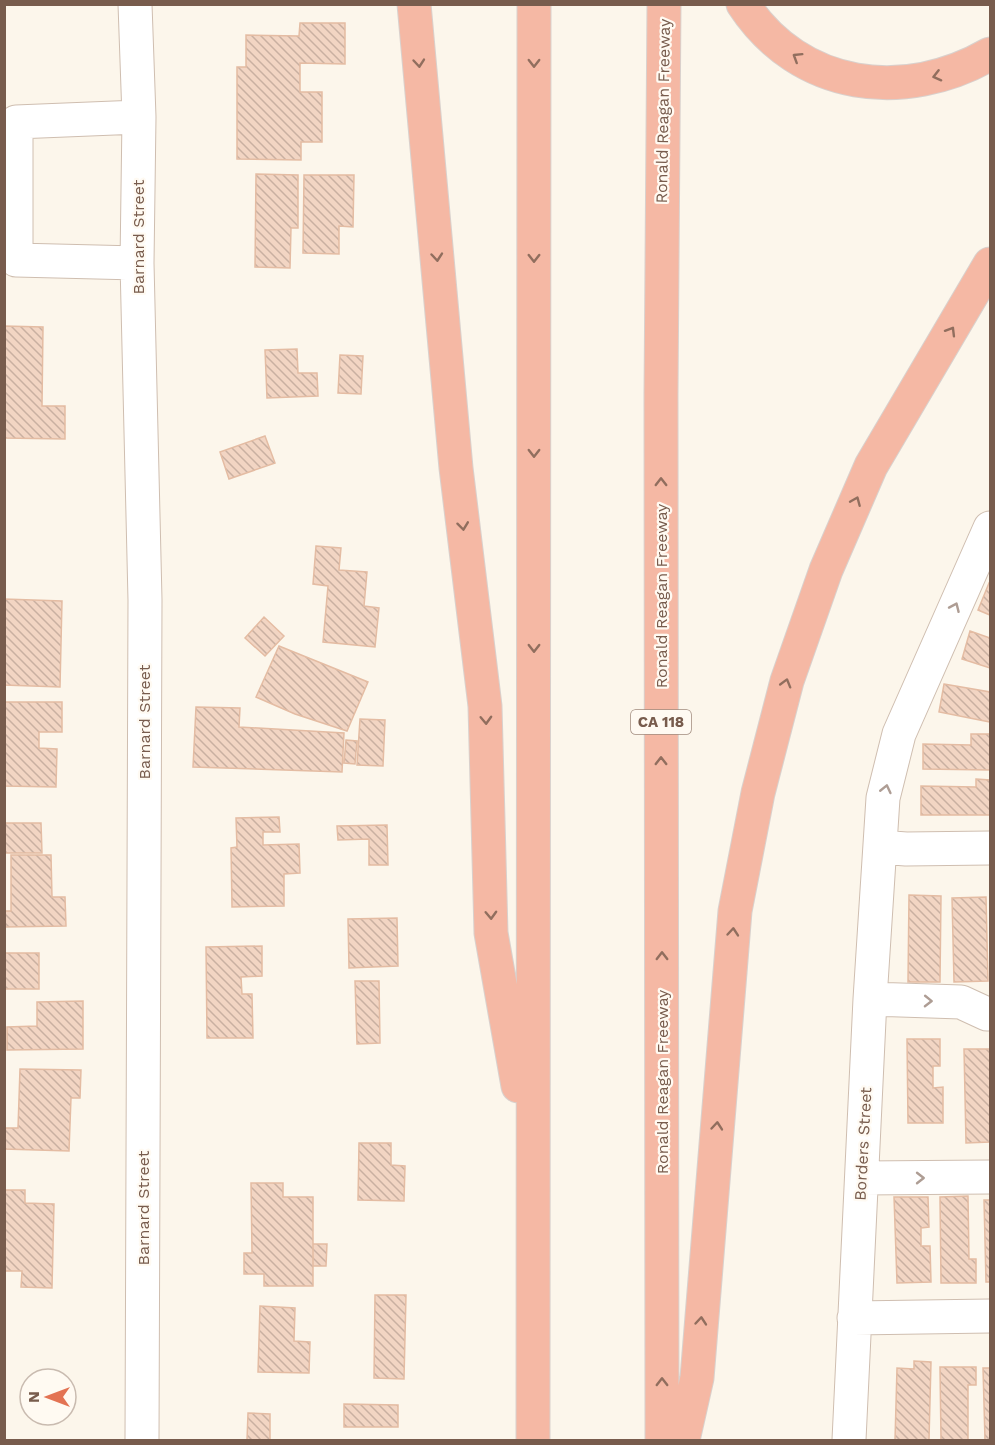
<svg xmlns="http://www.w3.org/2000/svg" width="995" height="1445" font-family="'Work Sans',sans-serif">
	<defs>
		<pattern id="building-back-hatch" width="6" height="6" patternUnits="userSpaceOnUse" patternTransform="scale(1.5)"><rect width="6" height="6" fill="#f2d5c3"/><path d="M-1 5l2 2M0 0l6 6M5-1l2 2" fill="none" stroke="#c9b0a1"/></pattern>
	</defs>
	<rect width="100%" height="100%" fill="#fcf6eb"/>
	<!-- building -->
	<path fill="url(#building-back-hatch)" stroke="#e4bca3" stroke-width="1.5" d="M300,23H345V64L300,63V92H322V142H301V160L237,159V67H246V35L299,36Z
		M256,174L298,175V228H291L290,268L255,267Z
		M304,175H354L353,227L339,226V254L303,253Z
		M4,326L43,327L42,406H65V439L4,438Z
		M297,349L298,373H317L318,396L267,398L265,350Z
		M340,355L363,356L361,394L338,393Z
		M265,436L275,463L229,479L220,452Z
		M316,546L341,548L339,570L367,572L364,606L379,608L375,647L323,642L328,586L313,584Z
		M989,583L990,584V615L978,610Z
		M4,599L62,601L60,687L4,685Z
		M264,617L284,636L265,656L245,638Z
		M970,631L990,638V668L962,659Z
		M279,646L368,682L347,731L295,714L256,697Z
		M944,684L990,692V722L939,712Z
		M4,702H62V732H39V748L57,749L56,787L4,786Z
		M196,707L240,708L239,727L344,733L342,772L193,767Z
		M360,719L385,720L383,766L357,765Z
		M971,734H990V770L923,769V744L971,745Z
		M346,740L357,741L355,764L344,763Z
		M976,779L990,780V815H921V786L976,787Z
		M279,817L280,832H263V845L299,844L300,873L284,874V906L232,907L231,848L237,847L236,818Z
		M4,823H41L42,853H4Z
		M387,825L388,865H369V839L338,840L337,826Z
		M11,855H51L52,897H65L66,926L4,927V911H11Z
		M909,895L941,896L940,982H908Z
		M986,897L988,981L954,982L952,898Z
		M397,918L398,966L349,968L348,919Z
		M262,946V976L241,977L242,994H252L253,1038H207L206,947Z
		M4,953H39V989H4Z
		M355,981H379L380,1043L357,1044Z
		M83,1001V1049L7,1050V1027L37,1026V1002Z
		M907,1039H940V1066H933V1088L943,1087V1123H908Z
		M964,1049H990V1142L966,1143Z
		M20,1069L81,1070L80,1098H71L69,1151L4,1149V1128H18Z
		M359,1143H391V1165L405,1166L404,1201L358,1200Z
		M251,1183H283V1197H313V1286H264V1274H244V1253H252Z
		M4,1190H25V1203L54,1204L52,1288L21,1287L22,1271H4Z
		M968,1196L969,1259H976V1283H941L940,1197Z
		M894,1197H928L929,1227L921,1228V1246H930L931,1282L897,1283Z
		M984,1200H990V1282H986Z
		M313,1244H327L326,1266H313Z
		M375,1295H406L404,1379L374,1378Z
		M260,1306L295,1308L294,1341L310,1342L309,1373L258,1372Z
		M914,1361L931,1362L929,1440H895L897,1368L914,1369Z
		M940,1367H976V1385H968V1440H941Z
		M983,1368H990V1440H985Z
		M344,1404L398,1405V1427H344Z
		M248,1413L270,1414V1440H247Z"/>
	<g fill="none" stroke-linecap="round" stroke-linejoin="round">
		<!-- minor casing -->
		<g stroke="#cfbeb0" stroke-width="35">
			<path id="minor" d="M135,4L139,117L137,263L145,600L142,1440
				M137,263L16,260V122L139,117
				M880,847L906,849L990,848
				M870,999L961,1002L987,1014H990
				M862,1178L990,1177
				M854,1318L990,1316
				M849,1440L870,999L883,798L899,734L990,528"/>
		</g>
		<!-- highway casing -->
		<g stroke="#d9d1cd" stroke-width="35">
			<path id="highway" d="M414,4L456,468L485,706L491,933L518,1086
				M743,4C800,91 905,103 990,54
				M533,1440L534,4
				M662,1440L661,394L664,4
				M683,1440L697,1378L735,911L758,793L787,681L826,570L871,466L990,264"/>
		</g>
		<!-- minor -->
		<use href="#minor" stroke="#fff" stroke-width="33"/>
		<!-- highway -->
		<use href="#highway" stroke="#f5b8a4" stroke-width="33"/>
	</g>
	<!-- one-way arrows -->
	<defs><path id="oneway-chevron" d="M-2-3.5L2.5 0L-2 3.5" fill="none" stroke-width="1.6" stroke-linecap="round" stroke-linejoin="round" transform="scale(1.5)"/></defs>
	<g stroke="#916e5e">
		<use href="#oneway-chevron" transform="translate(797 57) rotate(-148)"/>
		<use href="#oneway-chevron" transform="translate(419 63) rotate(85)"/>
		<use href="#oneway-chevron" transform="translate(534 63) rotate(90)"/>
		<use href="#oneway-chevron" transform="translate(937 76) rotate(166)"/>
		<use href="#oneway-chevron" transform="translate(437 257) rotate(85)"/>
		<use href="#oneway-chevron" transform="translate(534 258) rotate(90)"/>
		<use href="#oneway-chevron" transform="translate(951 331) rotate(-59)"/>
		<use href="#oneway-chevron" transform="translate(534 453) rotate(90)"/>
		<use href="#oneway-chevron" transform="translate(661 482) rotate(-90)"/>
		<use href="#oneway-chevron" transform="translate(856 501) rotate(-67)"/>
		<use href="#oneway-chevron" transform="translate(463 526) rotate(83)"/>
		<use href="#oneway-chevron" transform="translate(534 648) rotate(90)"/>
		<use href="#oneway-chevron" transform="translate(786 683) rotate(-74)"/>
		<use href="#oneway-chevron" transform="translate(486 720) rotate(88)"/>
		<use href="#oneway-chevron" transform="translate(661 761) rotate(-90)"/>
		<use href="#oneway-chevron" transform="translate(491 915) rotate(88)"/>
		<use href="#oneway-chevron" transform="translate(733 932) rotate(-85)"/>
		<use href="#oneway-chevron" transform="translate(662 956) rotate(-90)"/>
		<use href="#oneway-chevron" transform="translate(717 1126) rotate(-85)"/>
		<use href="#oneway-chevron" transform="translate(701 1321) rotate(-85)"/>
		<use href="#oneway-chevron" transform="translate(662 1382) rotate(-90)"/>
	</g>
	<g stroke="#ae9d94">
		<use href="#oneway-chevron" transform="translate(955 607) rotate(-66)"/>
		<use href="#oneway-chevron" transform="translate(886 789) rotate(-77)"/>
		<use href="#oneway-chevron" transform="translate(928 1001) rotate(1)"/>
		<use href="#oneway-chevron" transform="translate(920 1178)"/>
	</g>
	<g text-anchor="middle" dominant-baseline="central" stroke-width="4.5" stroke-linejoin="round" paint-order="stroke">
		<!-- shield labels -->
		<rect fill="#fffaf2" stroke="#a08b7e" stroke-width="1.5" x="631" y="710" width="60" height="24" rx="4.5"/>
		<g font-size="15" font-weight="bold" fill="#785c4d">
			<text x="661" y="722">CA 118</text>
		</g>
		<!-- street labels -->
		<g font-size="16" fill="#785c4d" stroke="#fffaf2">
			<text transform="translate(663 111) rotate(-89)">Ronald Reagan Freeway</text>
			<text transform="translate(138 237) rotate(-90)">Barnard Street</text>
			<text transform="translate(661 596) rotate(-90)">Ronald Reagan Freeway</text>
			<text transform="translate(144 722) rotate(-90)">Barnard Street</text>
			<text transform="translate(662 1082) rotate(-90)">Ronald Reagan Freeway</text>
			<text transform="translate(863 1144) rotate(-87)">Borders Street</text>
			<text transform="translate(143 1208) rotate(-90)">Barnard Street</text>
		</g>
	</g>
	<!-- border -->
	<rect width="995" height="1445" fill="none" stroke="#785c4d" stroke-width="12"/>
	<!-- north arrow -->
	<g transform="translate(48 1397) rotate(270)"><circle r="28" fill="#fffaf2" stroke="#c9bbb0" stroke-width="1.5"/>
	<path d="M0-4.5L10 22L0 15L-10 22Z" fill="#e37353"/>
	<text y="-9" font-size="16" font-weight="bold" text-anchor="middle" fill="#785c4d">N</text>
	</g>
</svg>
